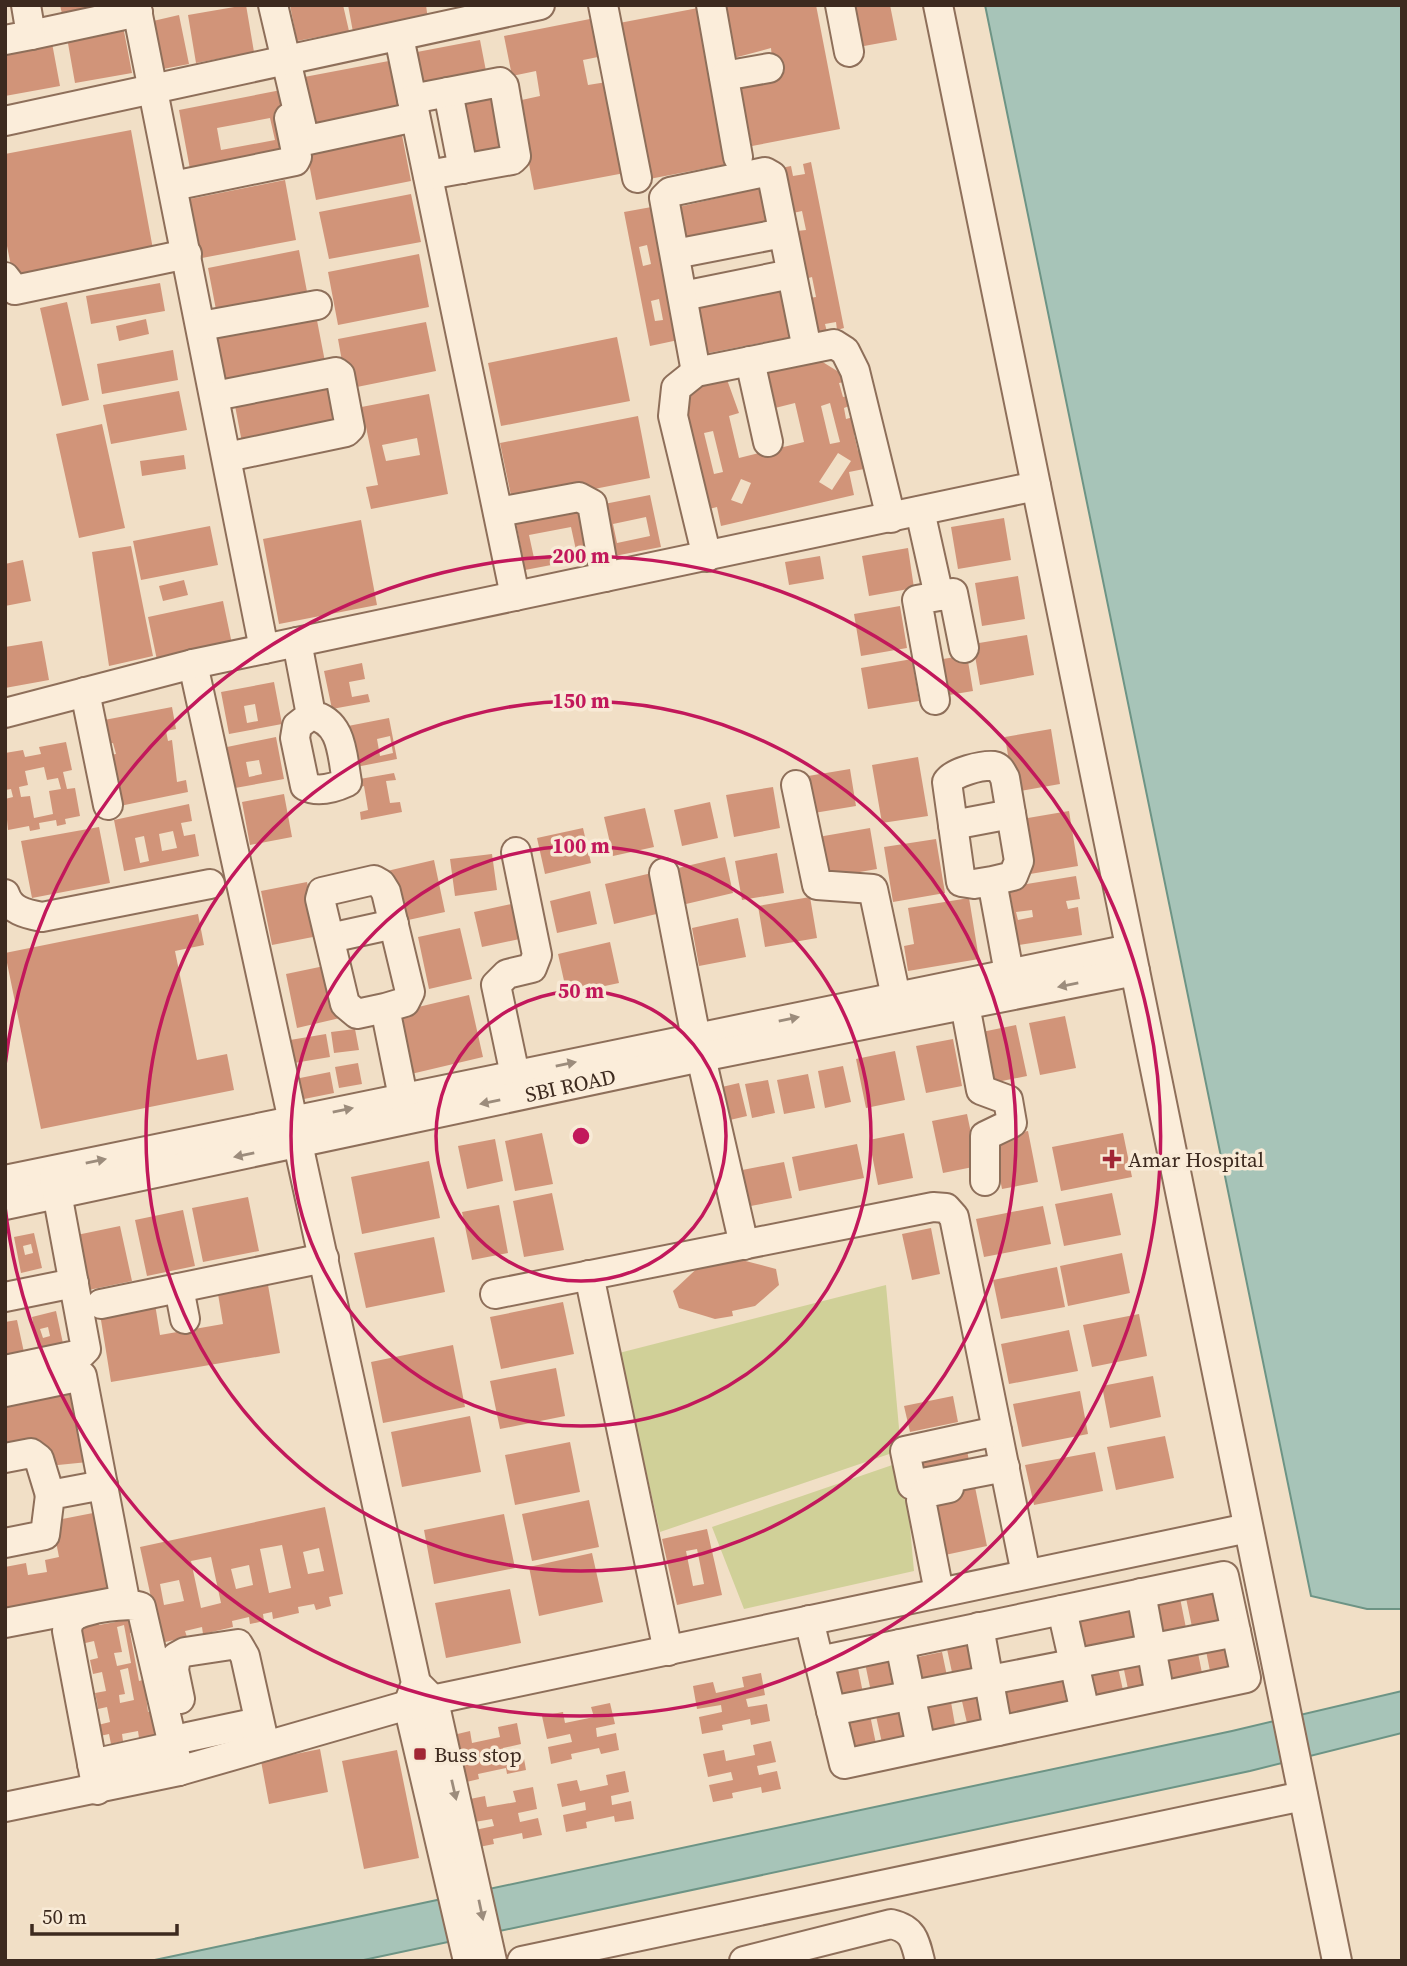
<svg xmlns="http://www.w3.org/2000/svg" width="1407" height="1966" font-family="'Source Serif 4',serif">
	<rect width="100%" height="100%" fill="#f1dfc6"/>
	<!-- green -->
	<path fill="#d0d098" d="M886,1285L901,1450L660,1532L619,1353Z
		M904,1461L914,1571L744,1609L712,1527Z"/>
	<!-- water -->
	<path fill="#a7c4b8" stroke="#6d9485" stroke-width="2" d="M985,5H1402V1609H1367L1311,1596Z
		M1402,1691V1733L1250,1771L359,1961H150L1232,1731Z"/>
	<!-- building -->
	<path fill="#d19479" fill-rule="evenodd" d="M60,5H112L63,18Z
		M246,5L254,52L196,63L188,15Z
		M290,5H343L349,31L297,41Z
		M348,5H426L428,20L353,32Z
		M723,5H816L840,129L752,146L740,87L774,81L771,48L730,59Z
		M845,5H890L897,40L853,48Z
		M698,8L728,164L644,180L614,24Z
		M179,15L189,64L163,69L153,21Z
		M600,17L608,55L583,60L588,85L613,81L630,172L534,190L517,101L540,96L536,71L512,76L504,36Z
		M122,21L132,73L75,83L66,32Z
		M480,40L486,71L423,84L417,52Z
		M52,43L60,86L5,96V52Z
		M394,60L405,114L310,133L299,78Z
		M497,88L511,157L471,165L458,96Z
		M281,90L294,159L192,180L179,110ZM270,118L275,140L221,150L217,128Z
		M131,130L155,260L15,286L5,236V154Z
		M401,130L411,181L316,200L306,148Z
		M811,162L844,328L837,330L836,322L825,324L827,332L809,335L776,169L791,166L793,176L805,174L803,164ZM802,211L806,230L797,231L793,213ZM812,277L816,297L809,298L805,279Z
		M285,180L296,240L202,258L190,199Z
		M765,187L773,224L678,245L670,209Z
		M411,194L421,242L329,259L319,212Z
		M657,206L683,339L650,346L624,212ZM647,245L651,264L643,266L639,247ZM659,299L663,320L655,321L651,301Z
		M299,250L309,302L218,320L208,268Z
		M419,254L429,307L338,325L328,272Z
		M160,283L165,311L91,324L86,296Z
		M787,288L796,336L698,355L688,307Z
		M67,302L89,400L62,406L40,308Z
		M315,310L327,372L226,392L214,330Z
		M146,319L149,334L119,341L116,326Z
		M426,322L436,371L347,389L338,339Z
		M617,337L630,401L501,426L488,363Z
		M173,350L178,380L102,394L97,364Z
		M813,356L842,374L844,382L839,383L843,397L847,396L849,406L844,408L846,419L857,416L861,432L854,434L858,451L865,450L869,468L849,472L854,495L721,526L717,507L701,511L680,411L697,383L725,374L739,413L729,416L739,458L804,442L795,403L775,408L765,367ZM830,403L840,442L830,444L821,406ZM713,431L723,472L714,474L704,433ZM838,453L851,461L832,490L819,482ZM741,479L751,483L742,504L731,500Z
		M337,374L348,427L243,448L233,395Z
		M179,391L187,430L111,444L103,405Z
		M429,394L448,494L371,509L366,487L378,485L366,427L355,429L351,409ZM417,438L420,455L386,461L382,445Z
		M638,416L650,478L513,505L500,443Z
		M102,424L125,528L79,538L56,434Z
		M184,455L186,469L142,476L140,461Z
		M650,495L661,547L604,558L594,506ZM646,517L650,536L617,543L613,524Z
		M578,509L588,558L525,570L516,522ZM571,527L576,550L534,558L529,535Z
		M1004,518L1011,560L958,569L951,527Z
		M361,520L377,605L279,624L263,539Z
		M210,526L218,565L141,580L133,541Z
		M131,546L153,656L109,666L92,552Z
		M908,548L914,588L869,596L862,556Z
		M820,556L824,579L789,585L785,562Z
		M23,560L31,601L5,606V564Z
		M1018,576L1025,619L982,626L975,583Z
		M184,580L188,595L163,601L159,586Z
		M223,601L232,644L157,660L148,617Z
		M900,606L907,648L861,656L854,614Z
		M1027,635L1034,675L980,685L973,644Z
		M42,641L49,680L5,688V647Z
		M967,655L973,691L943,696L937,660Z
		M912,659L919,701L868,709L861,668Z
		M362,663L365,679L349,682L352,697L368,694L370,702L332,709L324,671Z
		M274,682L282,724L229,734L221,692ZM255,704L258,721L247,723L244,706Z
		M172,707L176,729L166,731L168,741L172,740L177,782L186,780L188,792L115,807L113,795L121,793L118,780L113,781L109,755L116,754L113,743L103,745L99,721Z
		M389,718L397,759L356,767L348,726ZM390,736L393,753L380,756L377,739Z
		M1051,729L1060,784L1014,792L1005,737Z
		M276,737L284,779L235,788L227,747ZM259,760L262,774L249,777L246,762Z
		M66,742L72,770L63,772L67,789L75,788L80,816L65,819L66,824L57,826L56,820L39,823L40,829L30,831L29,826L8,830L5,799L13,797L11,789L5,790V753L23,750L25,757L41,754L39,747ZM44,767L47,780L58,778L61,789L49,791L53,814L34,818L30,796L21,797L19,787L28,785L25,771Z
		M918,757L928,816L882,823L872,765Z
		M850,769L856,806L814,813L808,776Z
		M394,773L396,780L386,781L390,803L400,802L402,812L361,820L360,812L368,810L364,786L355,788L354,780Z
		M773,787L780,828L734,837L726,795Z
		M284,794L292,837L250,845L242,802Z
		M710,802L718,838L682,846L674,810Z
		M189,804L192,821L181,823L184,836L195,834L199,856L124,871L114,820ZM173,831L177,848L162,851L159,834ZM144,836L149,861L140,863L135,838Z
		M645,808L654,847L613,856L604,817Z
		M1069,811L1078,866L1030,874L1022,819Z
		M99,827L110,883L32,898L21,841Z
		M583,828L591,863L545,874L537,838Z
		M870,828L877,869L825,878L818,837Z
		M936,839L945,893L893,902L884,847Z
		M777,853L784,893L742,900L735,861Z
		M492,854L497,890L455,896L450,859Z
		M725,857L733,893L686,904L678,868Z
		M434,860L445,912L399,922L387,871Z
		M656,872L665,912L614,924L605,884Z
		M1076,876L1080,899L1066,901L1068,909L1078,907L1082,935L1019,945L1009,887ZM1032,910L1033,917L1018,920L1016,912Z
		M307,882L318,936L272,945L261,891Z
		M590,891L597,924L557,933L550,901Z
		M810,897L817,938L765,947L758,906Z
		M969,898L979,959L908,971L904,946L914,944L908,908Z
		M521,902L529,937L482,947L474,912Z
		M198,914L204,945L175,951L197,1060L227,1054L234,1090L41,1129L5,953Z
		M738,918L746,957L699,966L692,928Z
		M460,928L472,979L429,989L418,937Z
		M610,942L619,983L567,994L558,954Z
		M329,965L340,1018L297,1028L286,974Z
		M469,995L483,1057L411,1074L397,1012Z
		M1065,1016L1076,1068L1040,1075L1029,1023Z
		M1016,1025L1027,1076L987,1084L977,1033Z
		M355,1029L359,1050L334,1053L331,1032Z
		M326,1034L330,1057L294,1063L290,1040Z
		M953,1039L962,1086L926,1093L916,1046Z
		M895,1051L905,1100L866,1108L856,1059Z
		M358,1063L362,1084L339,1088L335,1067Z
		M843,1066L851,1102L825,1108L818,1071Z
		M330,1072L334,1093L294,1101L290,1080Z
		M808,1074L815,1108L784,1114L777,1080Z
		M768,1080L775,1113L752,1118L745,1084Z
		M739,1083L747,1116L717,1123L709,1090Z
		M967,1114L978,1166L943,1173L932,1121Z
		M1028,1131L1038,1182L1002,1189L992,1138Z
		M542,1133L553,1184L515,1191L505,1141Z
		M904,1133L913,1178L878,1185L869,1140Z
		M1123,1133L1132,1177L1061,1191L1052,1147Z
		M495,1139L503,1181L467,1189L458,1146Z
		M857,1144L864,1178L799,1191L792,1157Z
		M429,1161L440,1218L362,1234L351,1177Z
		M784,1162L792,1198L740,1208L732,1172Z
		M552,1193L564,1250L524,1257L513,1201Z
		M1112,1193L1121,1235L1064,1246L1055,1204Z
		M248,1197L259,1251L203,1262L192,1208Z
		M499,1205L508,1253L472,1260L462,1212Z
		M1043,1206L1051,1244L984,1257L976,1219Z
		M183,1210L195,1266L147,1276L135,1220Z
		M120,1226L132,1281L84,1291L72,1236Z
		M931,1228L940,1274L912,1280L902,1234Z
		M34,1233L42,1268L21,1273L14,1237ZM31,1244L33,1253L25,1255L23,1246Z
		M434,1237L445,1292L366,1308L354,1253Z
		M1122,1253L1130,1293L1068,1306L1060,1266Z
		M730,1257L776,1269L779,1285L755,1306L732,1311L733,1316L715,1319L679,1308L673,1291L707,1259Z
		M1057,1267L1065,1307L1001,1319L993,1280Z
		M268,1285L280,1353L111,1382L100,1314L155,1304L160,1335L223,1324L218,1294Z
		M563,1302L574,1354L501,1369L490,1317Z
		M56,1311L64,1348L39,1353L32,1317ZM48,1327L50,1336L43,1338L40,1329Z
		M1139,1314L1147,1356L1092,1367L1083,1325Z
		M17,1320L25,1357L5,1361V1322Z
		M1069,1330L1078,1371L1009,1384L1001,1344Z
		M453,1345L465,1407L383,1423L371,1362Z
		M556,1368L565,1416L500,1429L490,1381Z
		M1153,1376L1161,1417L1110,1428L1102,1386Z
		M1080,1391L1088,1434L1022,1447L1013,1404Z
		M76,1392L88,1462L48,1466L5,1445V1403Z
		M953,1396L958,1422L910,1432L904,1406Z
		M470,1416L481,1472L402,1487L391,1432Z
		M1165,1436L1174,1478L1116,1490L1107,1447Z
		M965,1440L970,1466L925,1475L920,1449Z
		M570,1442L580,1492L515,1505L505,1455Z
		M1095,1452L1103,1491L1034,1505L1025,1465Z
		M975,1487L987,1546L945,1555L933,1496Z
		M589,1500L599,1547L532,1561L522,1514Z
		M325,1507L343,1594L329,1597L331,1606L316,1610L314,1604L298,1607L299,1613L273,1619L272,1612L263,1614L264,1621L250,1624L249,1617L232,1621L233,1627L203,1634L202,1627L185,1631L187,1637L161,1643L140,1547ZM282,1545L291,1588L269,1593L260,1549ZM319,1548L324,1571L308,1574L303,1552ZM211,1557L221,1603L201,1608L191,1561ZM249,1565L253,1585L236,1589L231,1569ZM179,1580L184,1601L164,1605L160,1584Z
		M93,1513L108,1592L5,1611V1567L26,1563L28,1575L47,1572L45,1560L59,1557L52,1521Z
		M504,1514L515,1568L434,1584L424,1530Z
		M707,1529L722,1595L677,1605L662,1539ZM697,1549L704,1584L693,1586L686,1551Z
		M592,1553L603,1602L539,1616L529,1567Z
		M510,1589L521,1643L446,1658L435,1603Z
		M1217,1591L1223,1620L1192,1627L1186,1598Z
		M1180,1598L1186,1628L1157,1634L1151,1604Z
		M1138,1608L1144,1638L1077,1652L1071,1622Z
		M137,1610L141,1631L130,1633L139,1681L150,1678L153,1695L146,1697L148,1712L156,1710L159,1723L153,1724L155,1735L139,1738L138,1731L122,1734L123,1741L111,1744L109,1734L100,1736L98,1725L110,1722L107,1707L98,1709L97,1702L95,1693L106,1691L102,1672L93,1674L90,1660L98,1658L94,1641L81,1644L77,1621L98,1617L99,1625L116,1622L115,1614ZM124,1625L131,1663L117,1666L114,1653L122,1652L117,1627ZM128,1668L134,1700L120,1703L119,1695L125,1694L120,1670Z
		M1230,1641L1235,1666L1210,1671L1205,1646Z
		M977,1642L983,1671L953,1677L947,1649Z
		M1197,1648L1202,1673L1172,1680L1167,1654Z
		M942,1652L947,1676L923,1681L918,1657Z
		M896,1656L902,1686L871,1692L865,1663Z
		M1147,1660L1153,1684L1128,1689L1123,1665Z
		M857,1663L863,1693L838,1698L832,1668Z
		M1117,1663L1123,1690L1086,1698L1080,1671Z
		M1066,1671L1073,1701L1009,1714L1003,1685Z
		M761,1673L765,1695L746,1699L748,1707L767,1704L770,1721L751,1725L750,1719L722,1725L723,1730L702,1734L699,1717L722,1712L721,1705L697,1709L693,1686L713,1682L716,1693L744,1687L742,1677Z
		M986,1692L991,1718L967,1723L961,1697Z
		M951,1702L955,1725L933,1730L928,1707Z
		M610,1703L615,1724L596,1728L597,1737L616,1733L619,1750L601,1754L599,1748L571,1754L572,1759L551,1764L548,1747L572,1742L570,1734L547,1739L542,1716L563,1712L565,1723L594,1717L591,1707Z
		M908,1709L914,1736L882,1743L876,1716Z
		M870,1715L876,1744L848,1749L842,1721Z
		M517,1723L521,1744L503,1748L504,1757L523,1753L526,1770L507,1774L506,1768L478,1774L479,1779L458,1784L455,1767L479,1762L477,1754L454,1759L449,1736L470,1731L472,1743L500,1737L498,1727Z
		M771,1741L776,1762L757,1766L759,1775L777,1771L781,1789L762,1793L761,1787L732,1793L733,1798L713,1802L709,1785L733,1780L731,1772L708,1777L703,1754L724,1750L726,1761L755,1755L753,1745Z
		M320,1749L328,1792L269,1804L261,1761Z
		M397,1750L419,1858L364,1869L342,1761Z
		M625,1771L629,1792L611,1796L612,1805L631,1801L634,1819L615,1822L614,1816L586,1822L587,1828L566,1832L563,1815L586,1810L585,1802L562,1807L557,1784L577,1780L580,1791L608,1785L606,1775Z
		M533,1787L537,1809L518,1813L520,1822L538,1818L542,1835L523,1839L522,1833L493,1839L494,1844L474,1848L470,1831L494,1826L492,1819L469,1823L465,1800L485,1796L487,1807L516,1802L513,1791Z"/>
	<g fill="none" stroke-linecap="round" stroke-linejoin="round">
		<!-- minor casing -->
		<g stroke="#8e6f5a" stroke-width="32">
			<g id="minor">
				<path d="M136,5L264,649"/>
				<path d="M273,5L304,137L308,140L415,117"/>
				<path d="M603,5L637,178"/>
				<path d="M711,5L738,157"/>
				<path d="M840,5L849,52"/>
				<path d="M938,5L1337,1961"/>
				<path d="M31,35L138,12"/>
				<path d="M399,37L515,596"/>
				<path d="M5,40L31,35L26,5"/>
				<path d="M724,76L769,68"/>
				<path d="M448,92L463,169"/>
				<path d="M412,99L500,82L504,86L516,156L512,160L428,175"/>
				<path d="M5,121L540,5"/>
				<path d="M173,186L295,161L297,157L289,118"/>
				<path d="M675,254L783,233"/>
				<path d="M5,277L15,290L187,254"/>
				<path d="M683,296L791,274"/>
				<path d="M201,326L317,305"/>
				<path d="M750,361L768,442"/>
				<path d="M696,372L664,198L670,192L765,172L772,176L807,349"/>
				<path d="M215,396L336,372L340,375L350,428L346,432L227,457"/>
				<path d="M920,511L939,596L953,593L964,648"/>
				<path d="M498,512L579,497L592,504L605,577"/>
				<path d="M707,557L673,416L676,388L696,372L834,344L845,351L855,371L891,518"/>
				<path d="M297,642L311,715C343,721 342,755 347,782C334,788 318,793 305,786L295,738L297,726L311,715"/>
				<path d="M193,664L416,1683L408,1705L468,1961"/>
				<path d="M85,692L108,805"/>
				<path d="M935,700L917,600L939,596"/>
				<path d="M5,713L193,664L1036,486"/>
				<path d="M796,785L817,885L873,889L896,997"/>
				<path d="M953,825L1011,814"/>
				<path d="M664,873L696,1038"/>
				<path d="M992,881L1013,876L1019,861L1005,778C1002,773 1000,767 994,766C982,765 953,772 947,782L961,882L974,884L992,881L1009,973"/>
				<path d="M5,894C10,911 27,914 42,917L210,884"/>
				<path d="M330,938L394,924"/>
				<path d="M965,1005L981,1090L1008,1100L1012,1123L985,1136V1181"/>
				<path d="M385,1008L405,1002L410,992L386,892L381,884L374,880L322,892L320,899L345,1004L357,1014L385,1008L403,1097"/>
				<path d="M701,1057L744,1245"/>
				<path d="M515,1075L496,985L507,974L532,968L537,955L516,852"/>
				<path d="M5,1180L1130,949"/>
				<path id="s1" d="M5,1205L701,1057L1135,971"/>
				<path d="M589,1275L668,1651"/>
				<path d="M179,1288L185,1319"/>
				<path d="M495,1294L933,1207L946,1208L954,1217L1026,1574"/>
				<path d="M5,1297L74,1283"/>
				<path d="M101,1304L324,1258"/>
				<path d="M5,1370L81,1354L86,1349L54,1177"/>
				<path d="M5,1392L82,1376L124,1595L114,1602L5,1623"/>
				<path d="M997,1431L905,1451L912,1485L1005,1467"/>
				<path d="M5,1458L31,1453L39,1459L50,1495"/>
				<path d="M5,1543L45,1535L50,1495L103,1485"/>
				<path d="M939,1592L921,1500L925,1493L949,1488"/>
				<path d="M1141,1593L1160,1696"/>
				<path d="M1062,1610L1085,1712"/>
				<path d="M809,1620L844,1764L1246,1678L1224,1576L819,1661"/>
				<path d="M979,1627L998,1731"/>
				<path d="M900,1644L921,1747"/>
				<path d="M420,1687L434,1701L492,1961"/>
				<path d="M180,1699L174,1670L176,1657L185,1652L238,1644L245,1656L265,1746"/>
				<path d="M831,1711L1236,1632"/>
				<path d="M188,1737L259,1722"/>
				<path d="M92,1764L173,1746"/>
				<path d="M97,1790L67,1631C68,1624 69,1620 75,1616C84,1609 130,1602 141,1607L179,1771"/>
				<path d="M5,1807L179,1771L408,1705L1248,1528"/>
				<path d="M522,1961L1303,1796"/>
				<path d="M744,1961L891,1924C913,1929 915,1940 920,1961"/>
			</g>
		</g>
		<!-- minor -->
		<use href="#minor" stroke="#fbedda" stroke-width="28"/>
	</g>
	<!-- one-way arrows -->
	<defs><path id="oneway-solid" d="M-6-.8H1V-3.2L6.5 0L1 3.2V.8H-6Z" transform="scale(1.75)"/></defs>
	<g fill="#9c8c7c">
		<use href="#oneway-solid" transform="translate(1068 985) rotate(169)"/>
		<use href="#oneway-solid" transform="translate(789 1019) rotate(-12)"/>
		<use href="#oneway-solid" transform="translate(566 1064) rotate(-12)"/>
		<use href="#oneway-solid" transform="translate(490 1102) rotate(168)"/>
		<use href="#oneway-solid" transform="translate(343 1110) rotate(-12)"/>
		<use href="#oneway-solid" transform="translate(244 1155) rotate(168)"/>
		<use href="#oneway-solid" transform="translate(96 1161) rotate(-12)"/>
		<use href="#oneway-solid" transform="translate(454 1790) rotate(77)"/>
		<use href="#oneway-solid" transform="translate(481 1910) rotate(78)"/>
	</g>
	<!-- distance rings -->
	<g fill="none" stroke="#c2185b" stroke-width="3.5">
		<circle cx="581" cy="1136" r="145"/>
		<circle cx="581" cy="1136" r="290"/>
		<circle cx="581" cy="1136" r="435"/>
		<path d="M5 1065A580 580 0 1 1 5 1207"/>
	</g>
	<!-- markers -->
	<g fill="#a12635" stroke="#f8ead6" stroke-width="2.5">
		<path d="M1108.5 1148.5h7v7h7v7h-7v7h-7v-7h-7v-7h7z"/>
		<rect x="413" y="1747" width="14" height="14" rx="3.5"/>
	</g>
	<g text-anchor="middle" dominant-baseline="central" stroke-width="7" stroke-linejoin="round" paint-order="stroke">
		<!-- street labels -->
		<g font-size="21" fill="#3d2a1f" stroke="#f8ead6">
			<text stroke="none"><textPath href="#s1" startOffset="578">SBI ROAD</textPath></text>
		</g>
		<!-- poi labels -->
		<g font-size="21" fill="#3d2a1f" stroke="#f8ead6" text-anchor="start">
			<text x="1128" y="1159">Amar Hospital</text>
			<text x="434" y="1754">Buss stop</text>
		</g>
	</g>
	<circle cx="581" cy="1136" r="10" fill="#c2185b" stroke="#f8ead6" stroke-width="3.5"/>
	<g font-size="21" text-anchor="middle" font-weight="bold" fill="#c2185b" stroke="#f8ead6" stroke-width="7" stroke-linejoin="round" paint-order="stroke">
		<text x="581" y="563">200 m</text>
		<text x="581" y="708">150 m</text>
		<text x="581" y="853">100 m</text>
		<text x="581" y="998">50 m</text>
	</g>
	<!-- border -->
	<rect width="1407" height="1966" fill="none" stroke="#3d2a1f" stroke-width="14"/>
	<!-- scale -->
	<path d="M32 1924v10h145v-10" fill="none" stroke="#3d2a1f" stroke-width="3.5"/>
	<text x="42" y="1924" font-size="21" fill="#3d2a1f" stroke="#f8ead6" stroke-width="5" paint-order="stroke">50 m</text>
</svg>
